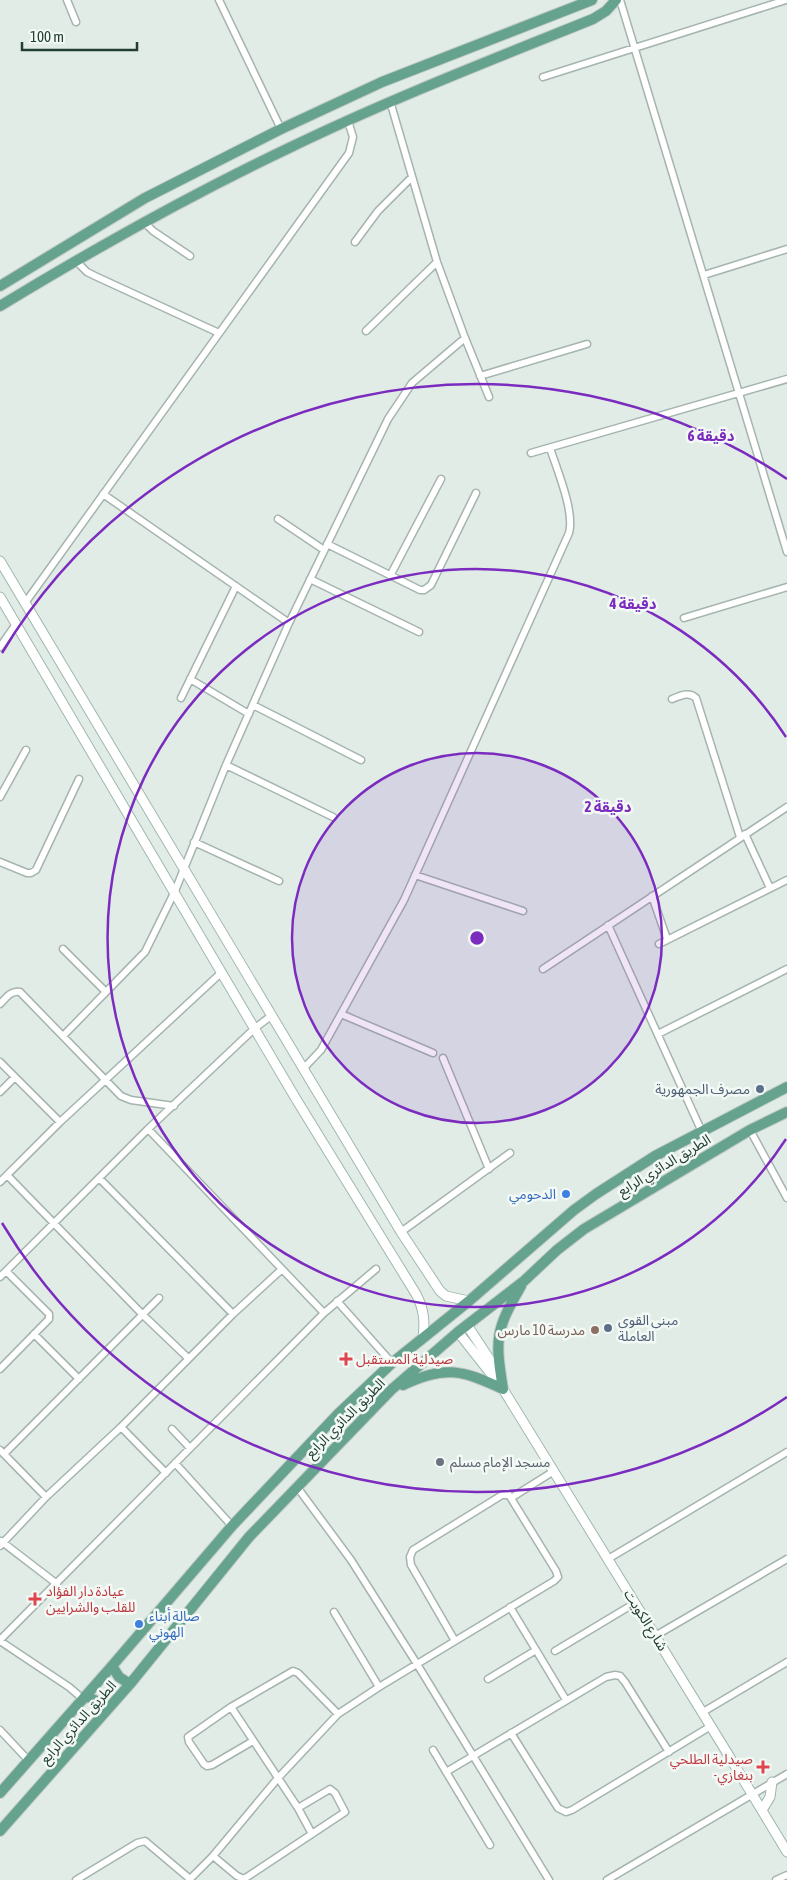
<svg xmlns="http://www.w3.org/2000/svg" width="787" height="1880" font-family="'Asap Condensed','Noto Sans Arabic',sans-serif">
	<rect width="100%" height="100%" fill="#e2ece7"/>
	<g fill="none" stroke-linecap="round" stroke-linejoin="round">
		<!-- street casing -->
		<g stroke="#a5b4ae" stroke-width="9">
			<path id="street" d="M67,0L76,22
				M219,0L281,129
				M620,0L787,552
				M543,77L786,0
				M390,101L437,262L465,338L489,397
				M144,222L153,231L190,256
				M355,242L378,211L412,177
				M76,261L87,272L95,276L219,333
				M704,275L787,249
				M366,331L437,262
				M480,376L587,344
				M531,453L787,379
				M103,494L289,623
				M278,519L324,550
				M327,544L420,590H424L431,585L476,493
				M390,576L441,479
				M310,579L419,632
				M25,603L349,153L353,137L348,121
				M684,618L787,587
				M0,647L16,624
				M190,679L249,714
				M181,698L236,586
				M672,699C680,696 689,691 696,698L740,837
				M253,705L361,760
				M226,765L333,817
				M0,797L26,750
				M745,834L770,888
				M194,842L279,881
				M0,862L27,873H31L36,870L79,779
				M415,875L523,911
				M652,896L667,939
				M608,925L702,1132
				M659,944L787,880
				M63,949L106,992
				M543,969L787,807
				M0,1004C6,998 11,990 20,992L121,1096L131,1100L174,1106
				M341,1014L433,1053
				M658,1034L787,969
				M63,1036L145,952L175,891L226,765L289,623L388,419L412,383L465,338
				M443,1058L489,1169
				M0,1062L60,1122
				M303,1069L321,1050L404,900L569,533C575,512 557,470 550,448
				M0,1092L15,1077
				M148,1129L324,1313
				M750,1130L787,1198
				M7,1175L143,1315L188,1358
				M100,1179L233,1314
				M0,1182L60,1122L222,972
				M401,1232L510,1153
				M0,1277L148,1129L255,1028L271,1016
				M337,1301L392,1363
				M34,1334L79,1379
				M0,1369L49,1319V1314L6,1271
				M121,1427L166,1473
				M172,1429L190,1448
				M0,1450L46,1497
				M4,1454L159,1298
				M175,1463L232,1526
				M297,1487L351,1560L417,1664L549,1880
				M511,1498L554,1471
				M1,1541L57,1584
				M0,1546L46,1497L121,1427L233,1314L281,1270
				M608,1559L787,1452
				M510,1607L536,1650
				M334,1612L379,1687
				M655,1636L787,1559
				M0,1640L324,1313L376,1269
				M0,1641L69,1687L83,1699
				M555,1651L635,1603
				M488,1679L536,1650L566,1700
				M231,1707L298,1808L312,1834
				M703,1712L787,1662
				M0,1730L29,1761
				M511,1733L558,1808L566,1812L572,1810L711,1726
				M253,1741L212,1765L207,1766L204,1764L189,1742L188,1737L231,1707L293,1671L298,1673L338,1714
				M433,1750L490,1845
				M446,1772L606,1677L615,1675L620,1676L625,1682L669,1752
				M213,1856L237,1876L244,1879L345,1812L335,1793L330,1789L298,1808
				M76,1880L137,1843L145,1841L190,1879
				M189,1880L213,1856L278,1778L338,1714L379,1687L554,1581L558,1577L556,1571L509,1495H502L413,1550L410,1557L411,1565L455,1641
				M607,1880L787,1774
				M776,1880L787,1875"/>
		</g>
		<!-- secondary casing -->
		<g stroke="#a0b8ae" stroke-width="11">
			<path id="secondary" d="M0,561L401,1232L440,1291L446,1296L469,1301
				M0,597L296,1099L416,1294C424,1309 425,1321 423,1338
				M467,1325L490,1360L498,1380
				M458,1332L503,1389L726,1751L787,1852
				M762,1810L770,1797L772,1782"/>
		</g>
		<!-- primary casing -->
		<g stroke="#c1c9c6" stroke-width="12">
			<path id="primary" d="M0,286L145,198L281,129L382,82L592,0
				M0,306C94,249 190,195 289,148C388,100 491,60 593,19L606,11L616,0
				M403,1385C445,1365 462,1370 503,1389
				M503,1389C495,1339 495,1331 521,1286
				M112,1666L119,1677L130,1684
				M85,1696L97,1701L105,1712
				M0,1793L112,1666L232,1526L338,1414L392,1363L469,1301L574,1210L596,1194L655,1156L787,1087
				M0,1831L130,1684L249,1537L391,1390L458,1332L524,1281L557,1250L584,1229L750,1130L787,1112"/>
		</g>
		<!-- street -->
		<use href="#street" stroke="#fff" stroke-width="6"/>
		<!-- secondary -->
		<use href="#secondary" stroke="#fff" stroke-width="9"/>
		<!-- primary -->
		<use href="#primary" stroke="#66a38e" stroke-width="10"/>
	</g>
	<!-- distance rings -->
	<circle cx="477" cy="938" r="185" fill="#7b2cbf" fill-opacity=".12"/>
	<g fill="none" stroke="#7b2cbf" stroke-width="2.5">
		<circle cx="477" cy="938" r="185"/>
		<path d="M786 1139A369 369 0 1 1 786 737"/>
		<path d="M787 1397A554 554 0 0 1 2 1223M2 653A554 554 0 0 1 787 479"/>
	</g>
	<!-- markers -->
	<g fill="#5c6f8a" stroke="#f3f9f5" stroke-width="2">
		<circle cx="760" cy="1089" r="5"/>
		<circle cx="608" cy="1328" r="5"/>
	</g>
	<g fill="#3f7fe0" stroke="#f3f9f5" stroke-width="2">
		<circle cx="566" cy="1194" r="5"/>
		<circle cx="139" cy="1624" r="5"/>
	</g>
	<circle fill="#8d6e63" stroke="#f3f9f5" stroke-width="2" cx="595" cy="1330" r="5"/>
	<g fill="#e0444e" stroke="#f3f9f5" stroke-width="2">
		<path d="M343.5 1351.5h5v5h5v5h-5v5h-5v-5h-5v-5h5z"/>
		<path d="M32.5 1591.5h5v5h5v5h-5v5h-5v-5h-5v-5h5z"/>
		<path d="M760.5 1759.5h5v5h5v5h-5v5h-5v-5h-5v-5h5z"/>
	</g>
	<circle fill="#6b7280" stroke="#f3f9f5" stroke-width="2" cx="440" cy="1462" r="5"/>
	<g text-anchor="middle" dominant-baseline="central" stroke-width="5" stroke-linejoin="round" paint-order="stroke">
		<!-- service labels -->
		<g font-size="14" fill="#4e5e75" stroke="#f3f9f5" text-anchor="end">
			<text x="750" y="1089">مصرف الجمهورية</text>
			<text x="618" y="1320" text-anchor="start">مبنى القوى<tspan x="618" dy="16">العاملة</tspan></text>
		</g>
		<!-- street labels -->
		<g font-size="14" fill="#223e34" stroke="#f3f9f5">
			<text transform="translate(664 1165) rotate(-31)">الطريق الدائري الرابع</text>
			<text transform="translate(345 1418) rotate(-45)">الطريق الدائري الرابع</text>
			<text transform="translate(646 1620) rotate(58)">شارع الكويت</text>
			<text transform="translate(78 1722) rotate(-48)">الطريق الدائري الرابع</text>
		</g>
		<!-- shop labels -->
		<g font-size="14" fill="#366cbe" stroke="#f3f9f5" text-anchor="end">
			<text x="556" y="1194">الدحومي</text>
			<text x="149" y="1616" text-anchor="start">صالة أبناء<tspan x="149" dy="16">الهوني</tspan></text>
		</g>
		<!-- education labels -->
		<g font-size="14" fill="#785e54" stroke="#f3f9f5" text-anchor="end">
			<text x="585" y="1330">مدرسة 10 مارس</text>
		</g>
		<!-- health labels -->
		<g font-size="14" fill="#be3a42" stroke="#f3f9f5" text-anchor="start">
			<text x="356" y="1359">صيدلية المستقبل</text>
			<text x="46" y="1591">عيادة دار الفؤاد<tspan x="46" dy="16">للقلب والشرايين</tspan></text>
			<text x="753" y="1759" text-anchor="end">صيدلية الطلحي<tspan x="753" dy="16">-بنغازي</tspan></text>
		</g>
		<!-- worship labels -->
		<g font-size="14" fill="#5b616d" stroke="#f3f9f5" text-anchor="start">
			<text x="450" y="1462">مسجد الإمام مسلم</text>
		</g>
	</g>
	<circle cx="477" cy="938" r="8" fill="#7b2cbf" stroke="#f3f9f5" stroke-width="2.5"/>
	<g font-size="15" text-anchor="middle" font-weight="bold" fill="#7b2cbf" stroke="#f3f9f5" stroke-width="5" stroke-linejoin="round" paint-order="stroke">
		<text x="711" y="441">6 دقيقة</text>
		<text x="633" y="609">4 دقيقة</text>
		<text x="608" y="812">2 دقيقة</text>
	</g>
	<!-- scale -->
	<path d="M22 42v8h115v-8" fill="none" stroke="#223e34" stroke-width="2.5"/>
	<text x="30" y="42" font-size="15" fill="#223e34" stroke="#f3f9f5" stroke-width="4" paint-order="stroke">100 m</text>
</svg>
